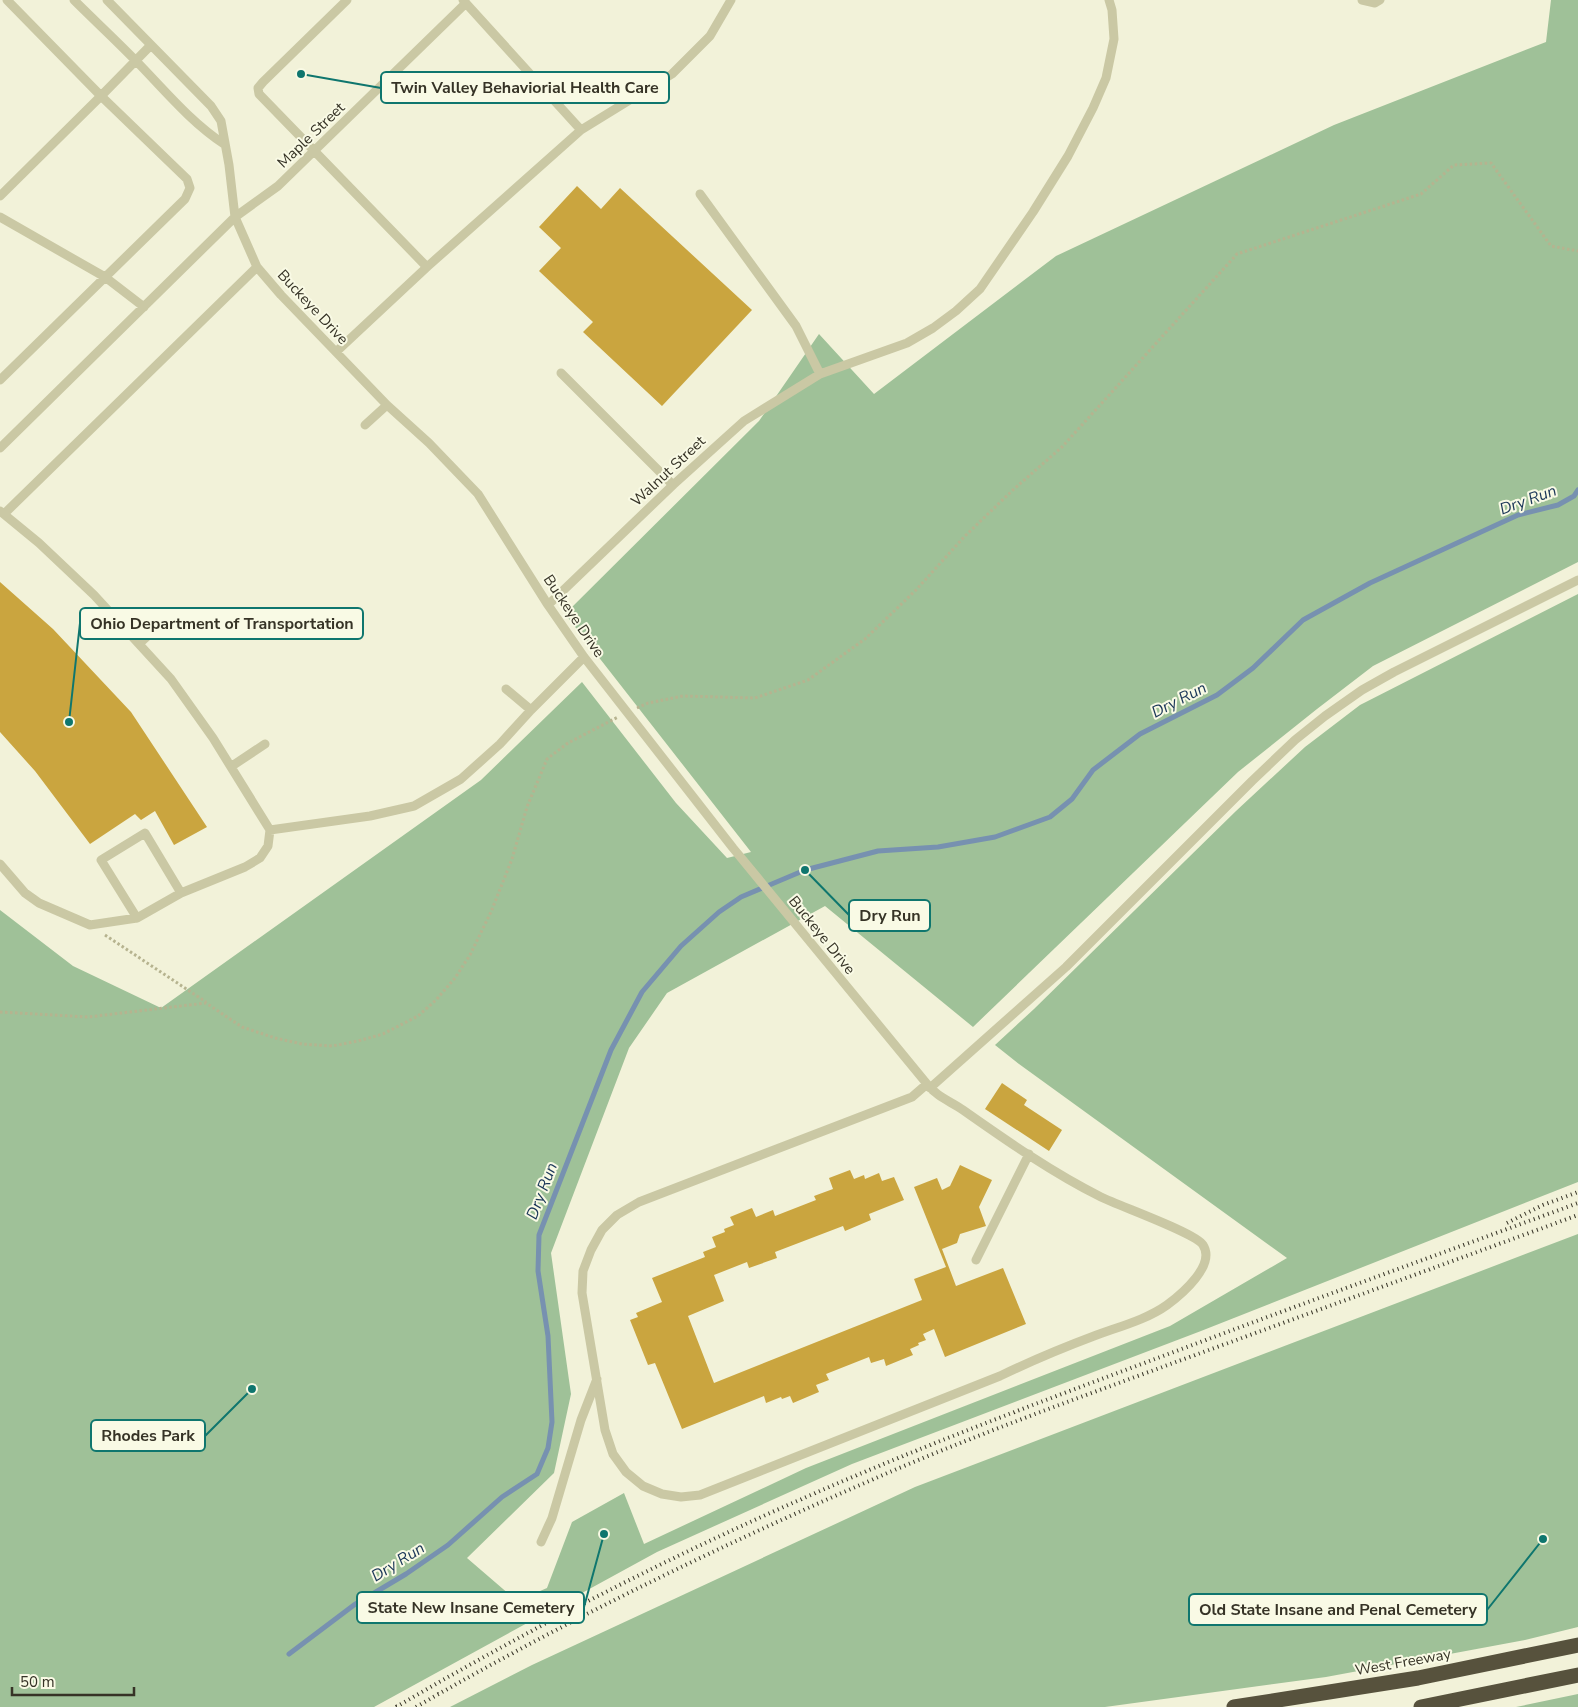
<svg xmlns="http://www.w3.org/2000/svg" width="1578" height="1707" font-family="'Nunito Sans',sans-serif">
	<rect width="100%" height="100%" fill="#f2f2d9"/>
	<!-- green -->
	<path fill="#9fc198" d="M1551,0H1578V562L1373,666L1317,709L1238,772L973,1027L825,906L667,993L629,1048L551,1253L571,1394L554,1473L467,1558L517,1601L547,1588L572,1522L624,1493L644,1544L806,1468L1170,1326L1287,1258L1019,1064L995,1045L1034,1009L1236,811L1305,747L1360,705L1578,594V1182L1201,1331L852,1464L657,1552L374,1707H0V910L73,966L161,1008L481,780L582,682L676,803L727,858L751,852L565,614L759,421L819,334L874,394L1056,256L1334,125L1546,42Z
		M1578,1234V1627L1525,1640L1326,1677L1105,1707H450L532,1665L915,1487Z
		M1578,1694V1707H1516Z"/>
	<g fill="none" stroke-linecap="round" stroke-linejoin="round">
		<!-- stream -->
		<path stroke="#7791b0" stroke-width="5" d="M289,1654L354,1605L406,1574L448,1545L502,1497L537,1474L548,1448L552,1422L548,1336L538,1271L539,1235L611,1050L642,992L681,946L719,912L741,897L805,870L878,851L938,847L995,837L1050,817L1072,799L1093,770L1140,734L1217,695L1253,668L1303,620L1370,583L1518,515L1558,505L1574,496L1578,490"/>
	</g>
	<!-- building -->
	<path fill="#caa53f" d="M577,186L601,209L620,188L752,310L662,406L583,332L593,322L539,271L561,248L539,227Z
		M0,582L53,629L131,712L207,827L174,845L155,811L141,820L135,814L90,844L35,771L0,732Z
		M1002,1083L1027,1100L1024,1105L1062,1130L1049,1151L985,1109Z
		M960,1165L992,1180L979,1207L986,1226L960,1234L957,1243L942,1249L956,1286L1003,1268L1026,1324L945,1357L934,1329L923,1334L926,1340L918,1343L919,1345L910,1349L913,1355L886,1366L884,1359L871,1363L869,1357L826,1374L829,1380L816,1385L819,1392L793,1403L790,1396L782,1399L781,1397L766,1403L764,1396L682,1429L655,1363L648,1365L630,1320L638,1317L636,1313L662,1302L652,1278L705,1257L703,1252L716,1247L712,1237L725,1232L724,1229L734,1225L730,1217L752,1208L756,1217L773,1210L775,1216L816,1200L814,1196L833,1189L829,1178L850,1170L854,1179L864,1175L865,1179L879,1173L882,1181L894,1177L904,1200L869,1214L871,1220L845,1231L843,1226L775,1252L777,1258L749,1268L747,1262L714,1275L724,1301L688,1316L714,1383L922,1300L914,1279L946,1267L914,1187L937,1178L942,1190L950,1186Z"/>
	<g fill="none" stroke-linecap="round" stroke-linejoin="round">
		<!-- path -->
		<path stroke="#b6b38f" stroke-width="3" stroke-dasharray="2.5 2.5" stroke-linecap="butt" d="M637,708L648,703L683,696L755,698L808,680L865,639L916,590L964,537L1014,489L1062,447L1237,254L1421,194L1454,165L1491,163L1551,246L1578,251
			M105,935L206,1002
			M0,1012L88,1017L206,1003L242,1027L275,1038L302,1044L332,1046L358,1041L383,1034L418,1016L436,1000L455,978L470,955L491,912L512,859L527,807L547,759L568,743L618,717"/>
		<!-- service -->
		<path stroke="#cac8a4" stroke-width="9" d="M7,0L101,96L151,45
			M74,0C96,22 119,43 140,65C167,93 192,123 224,144
			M107,0L211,106L221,121L229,165L235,217L257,267L281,295L387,405L429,443L478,494L548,605L584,657L733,848L927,1084C937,1097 950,1101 963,1110C1007,1141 1053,1173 1101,1197C1119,1206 1196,1233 1203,1245C1216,1265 1182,1294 1167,1305C1146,1320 1118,1327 1094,1336C1062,1348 1031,1361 1000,1376L700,1495L681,1497L662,1494L643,1486L626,1472L613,1454L605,1430L582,1293L583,1271L591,1250L602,1230L617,1215L639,1202L912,1097L927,1084
			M347,0L263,82L258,88L259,94L427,267
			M463,0L581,130
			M1362,0L1375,3L1380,0
			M700,194L796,326L820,374
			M0,196L101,96L187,179L190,188L185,199L0,380
			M0,217L105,277L144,307
			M336,352L427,267L581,130L672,74L710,36L731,0
			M561,373L673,485
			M365,425L387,405
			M0,448L235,217L278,186L466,3
			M0,511L39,543L94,595L171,679L213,738L270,830L370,816L414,806L461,779L500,744L531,710L584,657
			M4,514L257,267
			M548,605L673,485L744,421L820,374L907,343L933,328L956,311L980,289L1033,212L1068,156L1093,108L1106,78L1114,39L1112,10L1109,0
			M140,643L165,620
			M506,689L531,710
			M232,766L265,744
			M0,864L25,893L39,903L90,925L137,918
			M181,893L145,833L101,860L137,918L181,893L245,867L260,858L268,846L270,830
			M930,1088L1066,967L1252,781L1295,740L1325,716L1362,690L1394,672L1578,580
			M976,1260L1029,1154
			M541,1542L552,1518L581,1420L597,1379"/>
		<!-- motorway -->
		<path stroke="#57523d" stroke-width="15" d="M1234,1707L1418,1678L1578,1645
			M1421,1707L1578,1675"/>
		<!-- rail -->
		<path stroke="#363326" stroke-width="4" stroke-dasharray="1 4" stroke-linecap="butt" d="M1507,1223L1543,1205L1578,1192
			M396,1707C528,1630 664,1559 804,1498C917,1448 1032,1405 1147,1362C1290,1308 1434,1256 1578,1203
			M416,1707C565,1621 719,1546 876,1478C977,1434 1081,1397 1184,1359C1316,1311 1447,1263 1578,1215"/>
	</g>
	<g text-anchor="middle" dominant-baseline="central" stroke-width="4" stroke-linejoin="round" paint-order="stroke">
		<!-- street labels -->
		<g font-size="15" fill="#363326" stroke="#f9fae5">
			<text transform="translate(311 135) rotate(-44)">Maple Street</text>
			<text transform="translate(313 307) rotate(47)">Buckeye Drive</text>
			<text transform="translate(668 471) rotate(-43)">Walnut Street</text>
			<text transform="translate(574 616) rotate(56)">Buckeye Drive</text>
			<text transform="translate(822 935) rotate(51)">Buckeye Drive</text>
			<text transform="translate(1403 1662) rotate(-10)">West Freeway</text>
		</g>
		<!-- water labels -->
		<g font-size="16" font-style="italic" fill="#1a3658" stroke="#f9fae5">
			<text transform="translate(1528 500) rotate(-20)">Dry Run</text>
			<text transform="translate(1179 700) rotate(-27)">Dry Run</text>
			<text transform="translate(542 1191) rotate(-69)">Dry Run</text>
			<text transform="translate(398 1562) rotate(-32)">Dry Run</text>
		</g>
	</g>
	<!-- callouts -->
	<path fill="none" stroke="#0f766e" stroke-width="2" d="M301 74L381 88M69 722L80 623M805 870L849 915M252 1389L205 1436M604 1534L584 1607M1543 1539L1487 1610"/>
	<g fill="#0f766e" stroke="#f9fae5" stroke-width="2">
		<circle cx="301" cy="74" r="5"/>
		<circle cx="69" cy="722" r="5"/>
		<circle cx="805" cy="870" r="5"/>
		<circle cx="252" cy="1389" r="5"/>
		<circle cx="604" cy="1534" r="5"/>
		<circle cx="1543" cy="1539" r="5"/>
	</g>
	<g fill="#f9fae5" stroke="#0f766e" stroke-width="2">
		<rect x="381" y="72" width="288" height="31" rx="5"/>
		<rect x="80" y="608" width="283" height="31" rx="5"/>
		<rect x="849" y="900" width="81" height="31" rx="5"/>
		<rect x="91" y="1420" width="114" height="31" rx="5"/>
		<rect x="357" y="1592" width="227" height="31" rx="5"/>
		<rect x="1189" y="1594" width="298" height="31" rx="5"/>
	</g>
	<g font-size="16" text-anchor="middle" font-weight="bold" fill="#363326">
		<text x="525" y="93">Twin Valley Behaviorial Health Care</text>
		<text x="222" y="629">Ohio Department of Transportation</text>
		<text x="890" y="921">Dry Run</text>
		<text x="148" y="1441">Rhodes Park</text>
		<text x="471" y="1613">State New Insane Cemetery</text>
		<text x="1338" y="1615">Old State Insane and Penal Cemetery</text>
	</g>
	<!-- scale -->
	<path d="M12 1687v8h122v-8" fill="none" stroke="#363326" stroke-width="2.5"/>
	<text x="20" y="1687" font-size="15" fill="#363326" stroke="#f9fae5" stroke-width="4" paint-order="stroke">50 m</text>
</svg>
